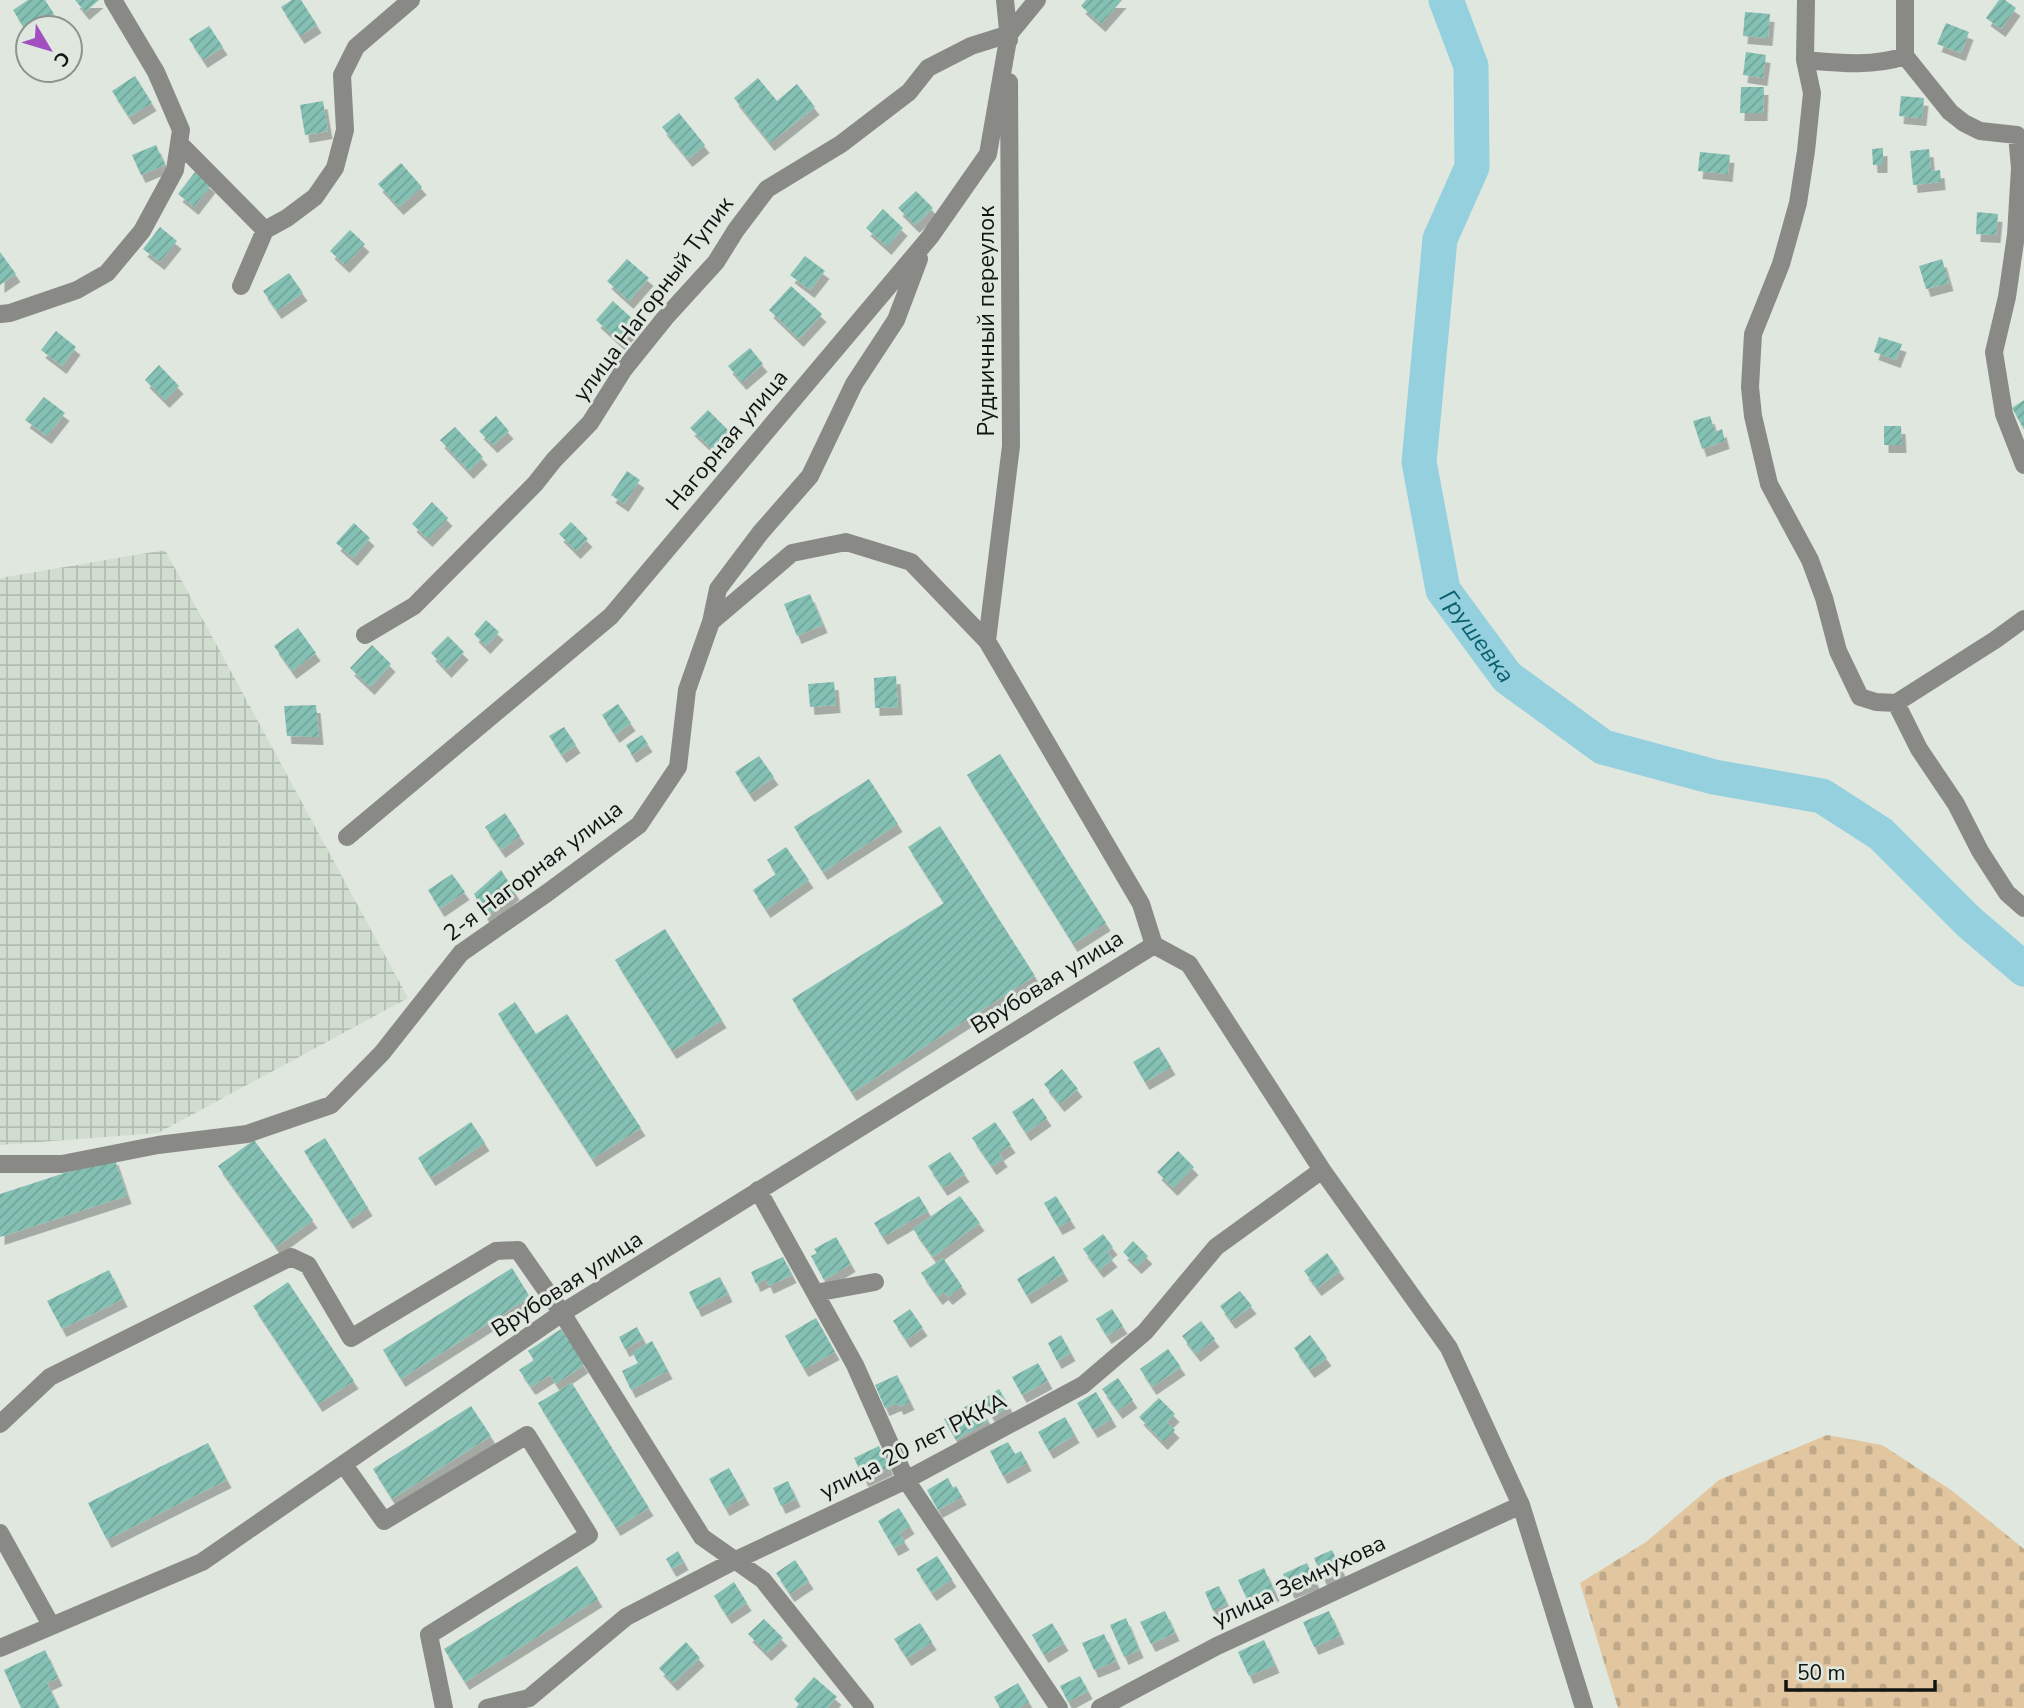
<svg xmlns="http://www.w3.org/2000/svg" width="2024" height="1708" font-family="'Nunito Sans',sans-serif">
	<defs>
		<pattern id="industrial-grid" width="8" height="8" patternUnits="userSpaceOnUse" patternTransform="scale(1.75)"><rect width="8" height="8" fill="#d0ddcf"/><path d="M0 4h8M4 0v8" fill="none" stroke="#b2bdb1"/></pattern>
		<pattern id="cemetery-stones" width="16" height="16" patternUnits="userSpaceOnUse" patternTransform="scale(1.75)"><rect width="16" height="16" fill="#e1c6a0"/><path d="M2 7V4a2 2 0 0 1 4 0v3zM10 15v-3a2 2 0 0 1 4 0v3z" fill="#c0a989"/></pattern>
		<pattern id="building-hatch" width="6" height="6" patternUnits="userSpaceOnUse" patternTransform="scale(1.75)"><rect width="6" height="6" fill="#84c0b3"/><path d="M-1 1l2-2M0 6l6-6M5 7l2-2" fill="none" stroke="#71a499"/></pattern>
		<filter id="shadow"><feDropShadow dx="4.5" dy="8" stdDeviation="0" flood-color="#0004"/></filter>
	</defs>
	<rect width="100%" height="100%" fill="#dfe7df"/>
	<!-- industrial -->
	<path fill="url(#industrial-grid)" d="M165,550L408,998L158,1133L0,1145V578Z"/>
	<!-- cemetery -->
	<path fill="url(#cemetery-stones)" d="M1827,1435L1882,1445L1951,1490L2024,1549V1708H1618L1580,1583L1646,1542L1719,1480Z"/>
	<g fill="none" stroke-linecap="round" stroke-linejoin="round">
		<!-- river -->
		<path stroke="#94d0de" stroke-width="35" id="s1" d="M1446,0L1471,66L1472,167L1440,239L1419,462L1443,590L1507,677L1603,747L1714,777L1822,796L1881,834L1969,922L2024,969"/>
	</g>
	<!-- building -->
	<path fill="url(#building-hatch)" filter="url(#shadow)" d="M28,0H45L54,14L32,28H28V34L13,10Z
		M75,0H99L85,12Z
		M292,0H301L317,25L300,36L281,7Z
		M1086,0H1122L1101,24L1081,6Z
		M1999,0H2005L2016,8L2001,29L1986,18Z
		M1745,12L1770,14L1768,38L1743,36Z
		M1946,23L1969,32L1961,53L1937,44Z
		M209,26L223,47L203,60L189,39Z
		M1746,52L1766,55L1763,78L1743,75Z
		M135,76L152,103L129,117L112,91Z
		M758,78L777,101L797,84L815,107L770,143L734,98Z
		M1741,87H1764L1763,113H1740Z
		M1901,96L1924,98L1922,118L1899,116Z
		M323,101L328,131L305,135L300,105Z
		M679,113L705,145L688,159L662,127Z
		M156,145L165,165L141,175L132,155Z
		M1883,148V165H1873L1872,149Z
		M1929,149L1931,171L1940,170L1941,182L1913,185L1910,151Z
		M1700,152L1730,155L1728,174L1698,171Z
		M401,163L422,187L399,207L378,184Z
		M195,172L211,185L194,207L178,194Z
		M916,191L933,208L915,225L898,208Z
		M883,209L903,228L887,247L866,228Z
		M1977,212L1998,214L1996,235L1976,234Z
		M160,227L177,241L160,262L143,249Z
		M350,230L365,244L345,265L330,251Z
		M0,252L16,274L0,285Z
		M805,256L825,271L810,290L790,275Z
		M627,259L649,278L629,301L607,281Z
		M1942,259L1949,283L1926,289L1919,266Z
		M289,273L303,293L277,311L263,291Z
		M791,286L822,314L799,339L769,310Z
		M613,301L637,323L620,342L596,320Z
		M56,331L76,347L62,366L41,350Z
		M1879,337L1902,344L1896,360L1874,352Z
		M750,348L763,364L742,382L728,366Z
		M159,365L179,386L165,400L145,380Z
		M44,397L65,413L47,436L25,420Z
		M2024,400V429L2012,408Z
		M708,410L730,432L713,450L690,428Z
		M496,416L509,431L493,445L479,431Z
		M1710,416L1715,432L1722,429L1725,441L1702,449L1693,421Z
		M1884,426H1901L1902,445H1884Z
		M455,427L483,457L469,471L440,440Z
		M627,471L640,480L624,504L611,495Z
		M432,502L448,518L428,539L412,524Z
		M571,522L588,539L576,551L559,534Z
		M354,523L370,538L353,558L336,543Z
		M810,594L823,625L797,636L784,604Z
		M486,620L499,632L486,646L474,634Z
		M298,628L316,653L292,671L274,646Z
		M448,636L464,652L447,670L431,653Z
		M372,645L391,664L370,687L350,668Z
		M896,676L898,707L875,708L874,678Z
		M834,682L836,705L810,707L808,684Z
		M618,704L631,723L615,735L602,715Z
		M316,705L319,737L287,736L284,706Z
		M564,727L576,745L562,755L549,736Z
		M642,735L648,744L632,755L626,745Z
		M1000,754L1106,923L1073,944L967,775Z
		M759,756L774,777L750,794L735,772Z
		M869,779L898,824L823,872L794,827Z
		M505,813L520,836L501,850L485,827Z
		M940,826L1035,976L852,1093L792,999L944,903L908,847Z
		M786,847L809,880L766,910L753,890L776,874L767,860Z
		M501,870L515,892L486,917L474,894Z
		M452,874L465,892L440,909L428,890Z
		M665,929L722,1020L672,1051L615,960Z
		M515,1002L536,1034L567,1014L641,1128L592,1159L498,1014Z
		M1159,1047L1171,1067L1145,1082L1133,1062Z
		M1062,1069L1078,1089L1060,1104L1044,1084Z
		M1033,1098L1047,1118L1026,1133L1012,1112Z
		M471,1122L485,1143L431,1178L418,1158Z
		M995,1122L1011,1145L999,1153L1003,1159L992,1167L972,1138Z
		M325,1138L368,1208L348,1221L304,1151Z
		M254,1140L313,1220L276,1247L218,1166Z
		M1178,1151L1194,1167L1173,1188L1157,1172Z
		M950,1152L965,1174L943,1188L928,1166Z
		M114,1157L127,1196L0,1237V1194Z
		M919,1196L928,1211L883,1237L874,1223Z
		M960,1196L980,1223L933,1257L913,1229Z
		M1056,1196L1071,1220L1058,1227L1044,1203Z
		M1103,1234L1113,1247L1107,1252L1113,1259L1099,1270L1083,1249Z
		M836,1237L851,1264L824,1280L811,1256L817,1253L814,1249Z
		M1133,1241L1148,1256L1137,1266L1123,1252Z
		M1327,1253L1340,1271L1317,1288L1304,1271Z
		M1054,1256L1064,1273L1027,1296L1017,1279Z
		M783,1257L792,1275L769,1286L766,1279L756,1284L751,1272Z
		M943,1258L962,1286L948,1297L944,1292L938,1297L921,1273Z
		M512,1268L530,1297L401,1379L383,1350Z
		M109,1270L123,1299L62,1329L47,1301Z
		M720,1277L728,1294L697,1309L689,1292Z
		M288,1282L354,1381L318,1404L253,1306Z
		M1240,1291L1252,1306L1231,1321L1220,1306Z
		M910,1309L923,1328L906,1340L893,1321Z
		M1112,1309L1123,1326L1107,1336L1096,1319Z
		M816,1318L835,1352L804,1369L785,1336Z
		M1201,1321L1215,1339L1196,1354L1182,1336Z
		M637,1327L643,1339L625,1349L619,1337Z
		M561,1329L569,1341L572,1339L581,1354L578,1356L584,1365L556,1384L550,1375L531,1387L519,1370L534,1360L528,1351Z
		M1061,1335L1071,1353L1057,1361L1048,1343Z
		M1310,1335L1327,1358L1310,1370L1294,1348Z
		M652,1341L668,1371L631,1390L622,1371L638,1363L632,1352Z
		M1168,1349L1181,1367L1152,1387L1140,1369Z
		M1038,1363L1048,1381L1022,1395L1012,1377Z
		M897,1375L910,1402L899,1407L897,1403L885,1408L875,1385Z
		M1118,1378L1133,1400L1118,1411L1102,1389Z
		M572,1383L649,1508L616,1528L538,1403Z
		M999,1389L1009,1406L992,1417L982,1400Z
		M1096,1392L1112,1419L1093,1430L1077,1403Z
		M1159,1398L1175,1414L1167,1422L1175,1430L1163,1442L1139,1417Z
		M977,1400L988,1421L956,1440L944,1419Z
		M471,1406L491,1436L392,1499L373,1469Z
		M1065,1417L1075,1435L1049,1451L1038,1432Z
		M1008,1442L1015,1454L1021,1451L1027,1463L1003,1476L990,1451Z
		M208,1443L227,1480L107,1540L88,1503Z
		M879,1446L889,1467L864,1479L854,1458Z
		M729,1468L745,1497L725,1508L709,1479Z
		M948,1478L953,1488L956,1486L962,1497L938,1510L927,1490Z
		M788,1481L796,1499L781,1506L773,1488Z
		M899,1508L910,1526L899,1533L905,1542L894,1548L878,1521Z
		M1332,1550L1342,1571L1323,1579L1314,1558Z
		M678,1551L684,1562L672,1569L666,1559Z
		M937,1556L952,1579L932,1593L916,1569Z
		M795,1560L809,1581L790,1594L776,1573Z
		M1307,1563L1315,1581L1290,1591L1283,1574Z
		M577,1566L598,1599L465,1682L444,1649Z
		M1264,1568L1275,1593L1250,1605L1238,1580Z
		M734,1582L747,1603L727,1616L714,1596Z
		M1219,1586L1227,1604L1213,1611L1205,1592Z
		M1165,1611L1175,1633L1151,1644L1140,1622Z
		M1329,1611L1340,1636L1314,1647L1303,1622Z
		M1126,1618L1139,1650L1124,1657L1110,1625Z
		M764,1619L783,1638L767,1653L748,1634Z
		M920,1623L932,1642L907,1658L894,1639Z
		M1052,1623L1064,1643L1044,1655L1032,1635Z
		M1104,1634L1116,1661L1094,1670L1082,1643Z
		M1264,1640L1275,1665L1249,1676L1238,1652Z
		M686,1642L700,1658L673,1683L659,1668Z
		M45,1650L58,1678L47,1683L59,1708H21L4,1670Z
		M1080,1676L1088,1691L1068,1702L1060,1686Z
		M814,1677L837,1697L827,1708H796L799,1704L794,1699Z
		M1018,1683L1029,1702L1019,1708H1000L994,1697Z"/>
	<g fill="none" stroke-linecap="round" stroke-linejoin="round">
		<!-- minor -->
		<path stroke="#898a86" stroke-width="18" d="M1005,0L1009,40
			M1806,0L1805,60L1812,93L1806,151L1798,203L1781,264L1753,334L1750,387L1753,416L1769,484L1810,560L1824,598L1838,651L1860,697L1876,702L1896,703L1995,640L2024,619
			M1905,0V56L1950,112L1964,123L1980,131L2017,135L2020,168L2016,235L2007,297L1994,352L2004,414L2024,465
			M1805,60C1838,63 1873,67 1905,56
			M179,143L265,230
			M241,286L265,230L287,218L315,197L335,168L345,130L342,75L356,47L411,0
			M0,314L10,313L77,290L107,273L142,231L175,170L181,130L156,72L113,0
			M711,622L718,589L761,532L810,476L854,384L896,320L919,259
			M365,635L414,606L535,484L554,460L590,423L624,369L665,318L716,262L736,230L767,189L841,144L909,92L928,68L971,46L1009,34
			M987,641L1011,446L1009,82
			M1896,703L1919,749L1956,804L1980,851L2007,893L2024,908
			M347,837L611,616L930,237L988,154L1009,34L1037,0
			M0,1164H62L158,1145L247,1134L331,1105L382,1053L461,953L547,893L639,825L678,767L687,690L711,622L792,553L846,542L911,562L987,641L1141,904L1154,945L1189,964L1322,1170L1449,1348L1521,1505L1584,1708
			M758,1190L855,1365L906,1480L1059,1708
			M815,1293L875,1282
			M0,1424L50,1377L291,1257L308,1265L351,1338L496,1251L518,1250L562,1313L702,1537L763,1580L865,1708
			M344,1465L384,1521L527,1435L589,1535L429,1635L444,1708
			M0,1533L51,1625
			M0,1648L202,1562L562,1313L1154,945
			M487,1708L529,1698L626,1617L734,1561L906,1480L1083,1385L1145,1332L1216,1247L1322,1170
			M1100,1708L1217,1646L1521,1505"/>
	</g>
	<g text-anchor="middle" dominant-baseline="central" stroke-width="6" stroke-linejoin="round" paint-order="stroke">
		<!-- street labels -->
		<g font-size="23" fill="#121412" stroke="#dfe7df">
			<text transform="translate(653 299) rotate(-53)">улица Нагорный Тупик</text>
			<text transform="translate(986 321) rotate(-90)">Рудничный переулок</text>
			<text transform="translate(727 440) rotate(-50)">Нагорная улица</text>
			<text transform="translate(533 871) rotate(-37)">2-я Нагорная улица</text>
			<text transform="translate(1047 982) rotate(-32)">Врубовая улица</text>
			<text transform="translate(567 1284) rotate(-33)">Врубовая улица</text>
			<text transform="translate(913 1446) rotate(-27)">улица 20 лет РККА</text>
			<text transform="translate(1299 1581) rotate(-25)">улица Земнухова</text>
		</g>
		<!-- water labels -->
		<g font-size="24" font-style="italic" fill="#0b5f6e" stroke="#dfe7df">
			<text stroke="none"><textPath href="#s1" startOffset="662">Грушевка</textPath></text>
		</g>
	</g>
	<!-- north arrow -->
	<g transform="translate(49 49) rotate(128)"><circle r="33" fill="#dfe7df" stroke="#8d938d" stroke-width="2"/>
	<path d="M0-5L12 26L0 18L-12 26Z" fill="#a250bf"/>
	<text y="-10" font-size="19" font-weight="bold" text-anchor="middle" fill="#121412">С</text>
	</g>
	<!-- scale -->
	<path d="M1786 1680v10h149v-10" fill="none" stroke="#121412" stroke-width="3.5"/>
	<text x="1797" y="1680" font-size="21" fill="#121412" stroke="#dfe7df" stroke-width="5" paint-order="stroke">50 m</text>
</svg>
